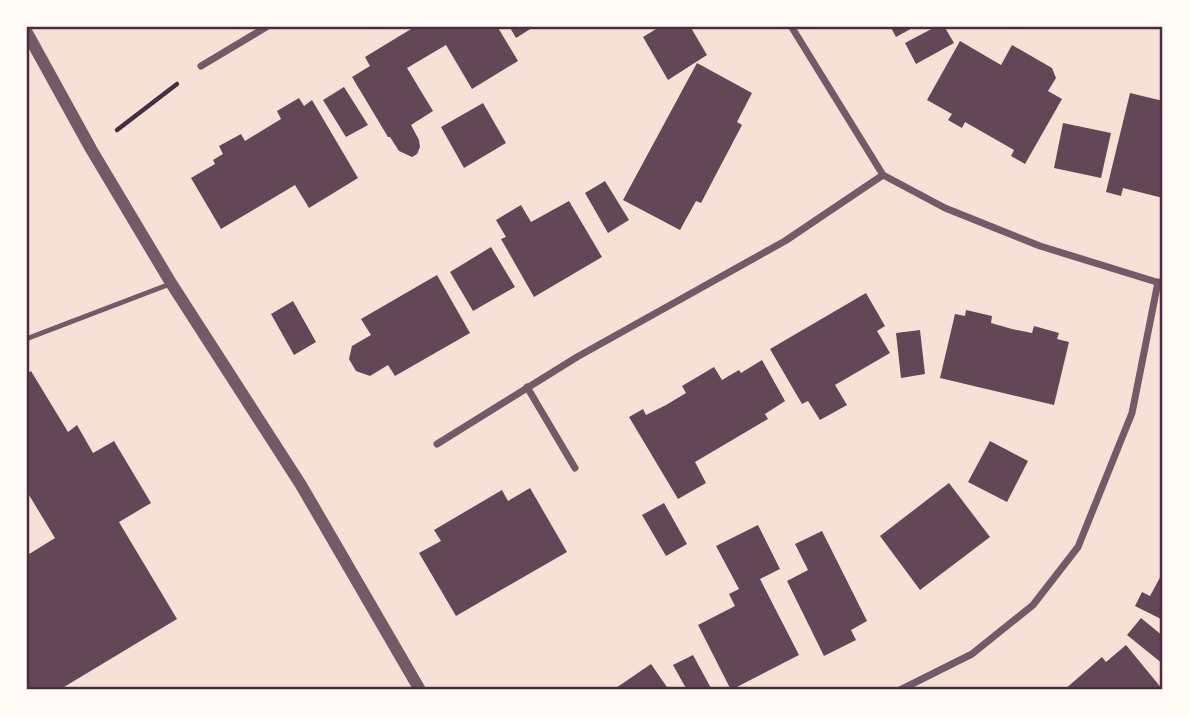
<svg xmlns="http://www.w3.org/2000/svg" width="1189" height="716" font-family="'Archivo Narrow',sans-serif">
	<rect width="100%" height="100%" fill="#f7e1d7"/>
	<!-- building -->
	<path fill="#644757" d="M416,26H497L518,61L472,89L446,45L407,68L433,111L411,125L419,140L420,147L417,154L412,157L399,151L390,137H388L352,77L370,66L365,57Z
		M509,26H535L516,38Z
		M661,26H690L707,55L668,80L643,37Z
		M890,26H916L896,37Z
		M937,26H944L954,43L916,64L905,43Z
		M960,41L1001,65L1012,45L1052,68L1056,78L1048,91L1062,99L1025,164L1011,156L1014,150L965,122L962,128L948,120L952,114L927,100Z
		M697,63L752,93L737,122L742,125L701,203L696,201L680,230L623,200Z
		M344,87L368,125L346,137L323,100Z
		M1130,93L1163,101V198L1123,188L1121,196L1106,192Z
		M299,98L304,106L312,100L358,178L309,208L295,185L221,229L191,178L215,164L213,160L223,154L219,146L241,134L245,141L281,119L277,111Z
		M483,103L506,143L464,168L441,127Z
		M1063,123L1111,133L1101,178L1054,168Z
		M605,181L629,220L608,233L585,193Z
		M569,201L602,257L534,297L501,239L506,237L496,220L521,205L531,222Z
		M491,247L515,287L473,311L450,272Z
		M437,275L470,333L395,376L388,365L370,376L356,371L349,359L352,346L371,335L361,319Z
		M866,293L885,326L877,331L890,353L835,385L847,405L820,420L808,401L802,404L770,349Z
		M293,301L316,342L294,355L271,314Z
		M966,310L992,316L991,323L1012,329L1032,333L1034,326L1059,333L1057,339L1069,342L1054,405L940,378L955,314L965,316Z
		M920,330L925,374L901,378L896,333Z
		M762,360L785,401L765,414L768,419L695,462L706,483L678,499L629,417L643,409L646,415L666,405L686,393L682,386L714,367L722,380L739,370L741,373Z
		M31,371L68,432L77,425L93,453L114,441L151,503L119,522L177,619L59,690H26V556L55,538L26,490V374Z
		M990,441L1028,461L1007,502L968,482Z
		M949,483L990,537L920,590L880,536Z
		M530,488L567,552L456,616L419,553L441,541L434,530L502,490L508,501Z
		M664,503L687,544L666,556L642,515Z
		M758,525L780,569L760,579L799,655L731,690L698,625L735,606L729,594L739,589L716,546Z
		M822,531L867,621L851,630L856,640L824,656L787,581L808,570L795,544Z
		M1163,572V620L1135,606L1142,592L1150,596Z
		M1141,618L1163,636V664L1127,635Z
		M1126,645L1163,690H1064L1102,657L1106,662Z
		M693,655L712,690H687L673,665Z
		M651,664L669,690H613Z"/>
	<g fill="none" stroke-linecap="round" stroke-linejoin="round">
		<!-- path -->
		<path stroke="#4a2c40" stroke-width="4.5" d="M117,130L177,84"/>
		<!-- service -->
		<path stroke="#755966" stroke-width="5" d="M26,339L170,284"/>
		<!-- minor -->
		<path stroke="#755966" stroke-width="7" d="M791,26L883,175L945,208L1040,246L1163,284
			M201,66L268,26
			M527,387L575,468
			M437,444L577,357L785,241L883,175
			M900,690L972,654L1033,605L1078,547L1132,413L1158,282"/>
		<!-- tertiary -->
		<path stroke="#755966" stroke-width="12" d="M26,31L91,149L171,283L301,485L420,690"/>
	</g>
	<!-- border -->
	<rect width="1189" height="716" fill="none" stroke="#fffaf5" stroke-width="56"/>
	<rect x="28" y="28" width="1133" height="660" fill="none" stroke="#4a2c40" stroke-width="2.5"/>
</svg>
